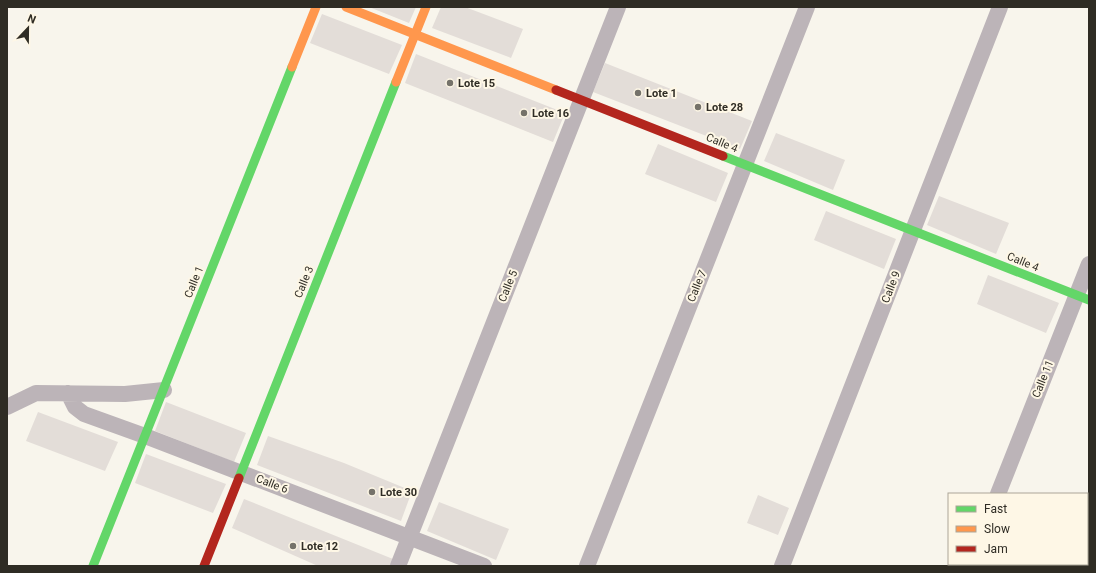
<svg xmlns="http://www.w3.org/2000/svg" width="1096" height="573" font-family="Roboto,sans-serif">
	<rect width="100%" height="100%" fill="#f8f5ec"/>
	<!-- building -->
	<path fill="#e3ddd8" d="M369,7H416L409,23Z
		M441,7H465L523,29L511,58L432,28Z
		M322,14L402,45L389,74L310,43Z
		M416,54L565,113L553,142L405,83Z
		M605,63L752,121L740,149L593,92Z
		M776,133L845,160L833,190L764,161Z
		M658,144L728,173L716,202L645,174Z
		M939,196L1009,223L996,254L927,225Z
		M826,211L896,239L884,269L814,240Z
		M988,275L1059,303L1046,333L977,304Z
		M166,402L246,433L234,462L155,431Z
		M38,412L118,442L105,471L26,441Z
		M268,436L344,463L412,491L401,521L257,465Z
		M146,454L226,484L213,513L135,483Z
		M758,495L789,508L778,535L747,523Z
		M244,499L393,559L390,566H318L232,528Z
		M439,502L509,529L496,560L427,531Z"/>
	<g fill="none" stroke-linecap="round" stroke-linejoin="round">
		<!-- street -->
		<path stroke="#bcb4b8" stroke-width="16" d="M68,393L75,407L84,414L145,436L484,566
			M7,407L36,393L125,394L164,390
			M998,494L1089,264
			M398,566L618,7
			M587,566L807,7
			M782,566L1000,7
			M969,566L970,564"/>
		<!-- fast -->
		<path stroke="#63d668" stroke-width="9" d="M723,156L1089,300
			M239,478L396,82
			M93,566L292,67"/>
		<!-- slow -->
		<path stroke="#ff974d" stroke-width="9" d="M346,7L556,90
			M292,67L316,7
			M396,82L426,7"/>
		<!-- jam -->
		<path stroke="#b3261e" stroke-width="9" d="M556,90L723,156
			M204,566L239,478"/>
	</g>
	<!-- markers -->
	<g fill="#75726a" stroke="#fef7e6" stroke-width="1.5">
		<circle cx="450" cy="83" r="4"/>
		<circle cx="638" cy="93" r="4"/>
		<circle cx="698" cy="107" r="4"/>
		<circle cx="524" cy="113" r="4"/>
		<circle cx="372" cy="492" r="4"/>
		<circle cx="293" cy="546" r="4"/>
	</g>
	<g text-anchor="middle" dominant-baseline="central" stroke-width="4" stroke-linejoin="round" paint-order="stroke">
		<!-- poi labels -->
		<g font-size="11" font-weight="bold" fill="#2f2c24" stroke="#fef7e6" text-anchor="start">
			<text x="458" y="83">Lote 15</text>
			<text x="646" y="93">Lote 1</text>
			<text x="706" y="107">Lote 28</text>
			<text x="532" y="113">Lote 16</text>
			<text x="380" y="492">Lote 30</text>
			<text x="301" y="546">Lote 12</text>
		</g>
		<!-- street labels -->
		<g font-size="11" fill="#2f2c24" stroke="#fef7e6">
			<text transform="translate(722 143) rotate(22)">Calle 4</text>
			<text transform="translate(1023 262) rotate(22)">Calle 4</text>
			<text transform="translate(194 282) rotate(-68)">Calle 1</text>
			<text transform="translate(304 282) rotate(-68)">Calle 3</text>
			<text transform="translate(508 286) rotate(-68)">Calle 5</text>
			<text transform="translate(697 286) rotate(-68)">Calle 7</text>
			<text transform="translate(891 287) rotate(-69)">Calle 9</text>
			<text transform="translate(1043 379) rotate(-68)">Calle 11</text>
			<text transform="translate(272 484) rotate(21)">Calle 6</text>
		</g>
	</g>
	<!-- border -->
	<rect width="1096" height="573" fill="none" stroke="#2f2c24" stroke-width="16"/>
	<!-- legend -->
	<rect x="948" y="493" width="140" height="72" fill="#fef7e6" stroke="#aba698"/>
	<rect x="956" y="506" width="20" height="6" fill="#63d668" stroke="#aba698"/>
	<text x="984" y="513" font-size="12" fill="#2f2c24">Fast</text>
	<rect x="956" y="526" width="20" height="6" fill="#ff974d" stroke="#aba698"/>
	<text x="984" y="533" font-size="12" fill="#2f2c24">Slow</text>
	<rect x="956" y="546" width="20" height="6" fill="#b3261e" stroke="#aba698"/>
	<text x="984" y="553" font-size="12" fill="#2f2c24">Jam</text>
	<!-- north arrow -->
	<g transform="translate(28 28) rotate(22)" stroke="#fef7e6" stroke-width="3" paint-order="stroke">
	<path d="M0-3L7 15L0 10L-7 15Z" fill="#2f2c24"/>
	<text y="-6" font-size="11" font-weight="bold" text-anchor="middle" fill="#2f2c24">N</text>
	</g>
</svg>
